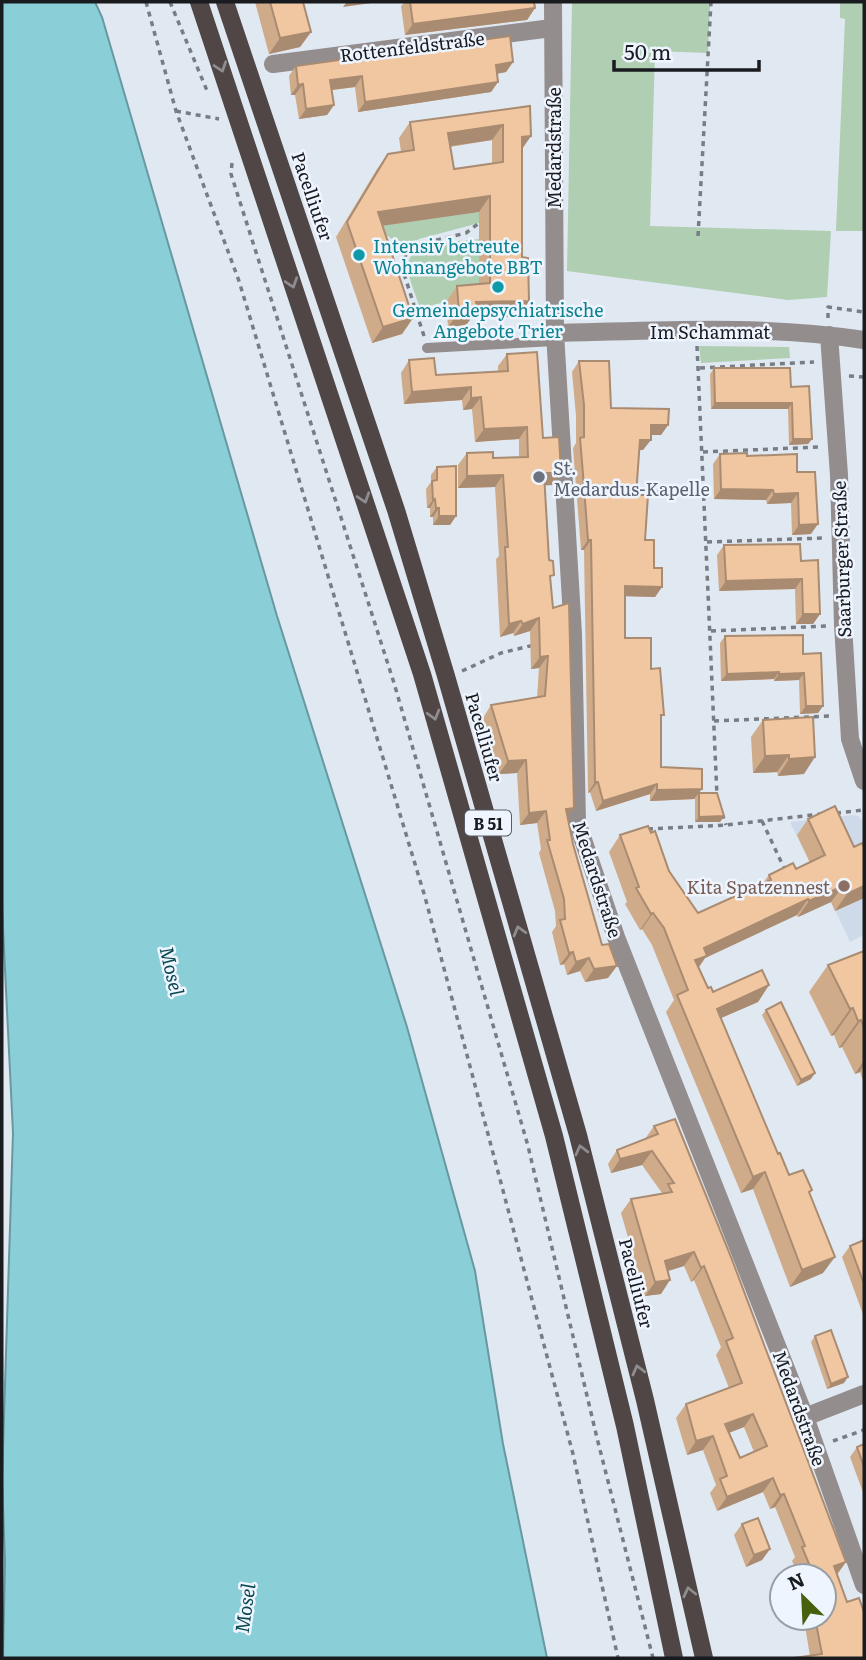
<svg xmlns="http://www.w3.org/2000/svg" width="866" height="1660" font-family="Literata,serif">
	<rect width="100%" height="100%" fill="#e0e8f2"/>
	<!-- built -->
	<path fill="#cedaea" d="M853,815L858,816L864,822V935L850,942L806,848L803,849L790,822Z"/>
	<!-- green -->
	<path fill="#afceb2" d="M572,2H710L708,53L655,51L650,226L831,231L827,297L788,300L567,271Z
		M840,2H864V231H836L845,19L840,18Z
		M479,212V223L419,239L404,247L383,233L384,225Z
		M479,239V300L446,302L420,308C416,295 408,279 408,266C407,241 461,242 479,239Z
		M699,346L789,347L790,358L701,363Z"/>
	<!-- water -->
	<path fill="#8aced8" stroke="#6898a0" stroke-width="2" d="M2,2H95L102,17L277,616L407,1027L475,1271L503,1444L547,1658H3L5,1562L2,1479L13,1133L2,908Z"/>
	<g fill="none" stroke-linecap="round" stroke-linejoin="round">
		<!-- path -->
		<path stroke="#787d84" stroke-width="3.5" stroke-dasharray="5 5" stroke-linecap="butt" d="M146,2L176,111L239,281L425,897L573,1454L618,1658
			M170,2L208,93
			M176,111L219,119
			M232,163L231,174L394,683L528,1146L597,1438L653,1658
			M698,236L711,2
			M384,239L406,253
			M828,318V307L864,312
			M424,336L405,277L403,268L406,253L416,245L466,233L479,223
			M697,346L717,796
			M700,368L814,362
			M849,376L864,377
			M703,452L820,447
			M634,491L705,495
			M707,542L824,538
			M711,631L827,626
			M462,671L501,653L534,645
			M714,721L831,716
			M836,813L864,810
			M722,814L726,825
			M762,821L785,870
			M648,829L726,825L821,814
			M833,1441L864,1430"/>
		<!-- lane -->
		<path stroke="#938d8d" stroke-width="10" d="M427,348L555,341"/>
		<!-- street -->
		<path stroke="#938d8d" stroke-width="18" d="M553,2L555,333L573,634L577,822L616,937L805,1417L864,1585
			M273,64L552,28
			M555,333C658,331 762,324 864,340
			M829,335L839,475L843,625L850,739L864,781
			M805,1417L864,1394"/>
		<!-- primary -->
		<path stroke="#4f4645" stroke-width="18" d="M199,2L422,674L554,1136L625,1426L674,1658
			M225,2L396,510L446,676L578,1135L645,1400L704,1658"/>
	</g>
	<!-- wall -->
	<path fill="#cfab8a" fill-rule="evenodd" d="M255,2H303L311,32L300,47L269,54Z
		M405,2H534L535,8L527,20L405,35L401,6Z
		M513,62L506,72L497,74L498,82L491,92L358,112L355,87L332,90L334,105L327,115L299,119L295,95H291L289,76L296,66Z
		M530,106L531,136L522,148V257L529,301L518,317H472L466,325L448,327L446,302L457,286L479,284V212L382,225L413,318L402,334L372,343L336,237L377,169L388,154L401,152L399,138L410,122ZM492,140V164L454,169L450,147Z
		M507,354L543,438L553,485H544L567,817L573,844L608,978L585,982L580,971L567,975L564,964L560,965L552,932L556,926L555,911L539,853L541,849L537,823L520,825L517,773L499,774L483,718L491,705L537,698L539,668L531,669L530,631L514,636L513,633L500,637L496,559L499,556L495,487L458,488V465L467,453L493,458L519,457V439L475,442L472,409L463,410L462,400L404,404L401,373L409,360L436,375L498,371V366Z
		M579,361L611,408L668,425L661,435H651L643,450H639L636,495L645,540L654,568L662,587L655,597L625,596V638L651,669L661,719V767L699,793L724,816L720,822H695V799L650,801V794L596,811L590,792L588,793L584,550H581L573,448L576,443V416L572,372Z
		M714,368L791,387L812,439L808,444L789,445L788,409H711L710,374Z
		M720,454L747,456L797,472L811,534L792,535L791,503L767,504L766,500L714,499L713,464Z
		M437,467L456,516L450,525H433V517H430V508H427L426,489L431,482V475Z
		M724,545L801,561L820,614L813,624H796L795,589L719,591L717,555Z
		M725,636L803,654L823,706L818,713L800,714L799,680L774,681V679L721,681L720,643Z
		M763,720L804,774L778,776L777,772L753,773L751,737Z
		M808,819L854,847H864V898L835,911L831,902L798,917L797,915L705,958L698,968L708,988L713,992L769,985L758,1002L721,1018L778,1154L789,1175L812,1190L810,1193L823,1273L790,1287L753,1189L741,1193L666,1012L674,1000L652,945L642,929L640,930L625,904L627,902L609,852L620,835L669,871L698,913L763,883L769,875L796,869L810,863L797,835Z
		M864,951V1084L860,1072L855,1074L842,1047L839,1048L834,1035L831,1036L809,992L828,965Z
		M766,1010L811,1079L797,1086L762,1015Z
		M654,1126L846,1562L837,1575L864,1658L810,1656L805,1626L787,1627L786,1618H824V1576H799L792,1561L795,1557L775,1507L770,1509L763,1492L717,1511L710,1493L716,1485L703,1450L687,1455L676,1418L686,1404L729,1388L716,1355L721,1347L694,1280L691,1282L684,1266L668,1271L661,1294L645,1296L621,1213L631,1199L662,1193L642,1165L611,1173L608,1164L617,1150L645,1139ZM744,1427L754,1452L740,1458L729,1433Z
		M864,1240V1317L842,1257L850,1246Z
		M815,1336L844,1383L827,1389L811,1342Z
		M864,1444V1495L850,1457L857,1447Z
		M742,1524L770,1549L762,1560L746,1567L734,1535Z"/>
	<!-- shaded-wall -->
	<path fill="#a98b71" d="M347,2H379L343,7Z
		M535,8L527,20L405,35L413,24Z
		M311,32L300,47L269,54L280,38Z
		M513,62L506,72L489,75L496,65Z
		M362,76L355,87L323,91L330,80Z
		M498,82L491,92L358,112L365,102Z
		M303,84L295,95H291L298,85Z
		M334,105L327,115L299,119L306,109Z
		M503,125L492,140L437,148L448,133Z
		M531,136L520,152L522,137Z
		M490,196L479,212L367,228L378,212Z
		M529,301L518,317H472L466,325L448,327L459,312L476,302Z
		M413,318L402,334L372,343L383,327Z
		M471,387L462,400L404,404L412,392Z
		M481,397L472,409L463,410L471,398Z
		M715,403H792L788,409H711Z
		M651,425H668L661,435H644Z
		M527,427L519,439L475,442L484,429Z
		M793,439H812L808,444L789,445Z
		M640,440H651L643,450H633Z
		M544,473H561L553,485L535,486Z
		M503,475L495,487L458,488L467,476Z
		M721,489L773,490L766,500L714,499Z
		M798,493L791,503L767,504L774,494Z
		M435,499L430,508H427L433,500Z
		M436,508H439L433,517H430Z
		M439,516H456L450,525H433Z
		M818,524L811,534L792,535L799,525Z
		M588,540H591L584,550H581Z
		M802,579L795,589L719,591L726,581Z
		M625,586L662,587L655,597L618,596Z
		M803,614H820L813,624H796Z
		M539,618L530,631L514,636L523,624Z
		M521,621L513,633L500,637L509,624Z
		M548,656L539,668L531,669L540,657Z
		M779,672L774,679L721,681L727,674Z
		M804,673L799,680L774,681L779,674Z
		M806,706H823L818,713L800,714Z
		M789,755L777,772L753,773L765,756Z
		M815,757L804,774L778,776L789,759Z
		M526,760L517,773L499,774L508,761Z
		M595,782H598L590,792L588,793Z
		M657,784L650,794L596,811L603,801Z
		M702,789L694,799L650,801L657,790Z
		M574,808L565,820L566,809Z
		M546,811L537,823L520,825L529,813Z
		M724,816L720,822H695L699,817Z
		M843,886L831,902L798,917L809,901Z
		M864,886V898L835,911L847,894Z
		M808,899L797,915L705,958L695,973L684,977L704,948Z
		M653,913L642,929L640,930L651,914Z
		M573,952L564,964L560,965L569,953Z
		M589,958L580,971L567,975L576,962Z
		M617,966L608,978L585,982L594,969Z
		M769,985L758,1002L705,1025L717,1009Z
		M853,1008L834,1035L831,1036L850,1009Z
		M861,1020L842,1047L839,1048L858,1021Z
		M864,1060V1065L860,1072L855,1074Z
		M815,1073L811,1079L797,1086L801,1080Z
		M652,1151L642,1165L611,1173L620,1159Z
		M765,1172L753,1189L741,1193L753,1177Z
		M694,1252L684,1266L655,1275L665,1261Z
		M835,1257L823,1273L790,1287L802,1270Z
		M704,1266L694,1280L691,1282L701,1268Z
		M670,1280L661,1294L645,1296L655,1282Z
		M848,1377L844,1383L827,1389L831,1384Z
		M753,1414L744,1427L715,1438L725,1424Z
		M713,1436L703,1450L687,1455L696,1441Z
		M773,1478L763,1492L717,1511L727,1497Z
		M784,1494L775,1507L770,1509L780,1495Z
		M770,1549L762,1560L746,1567L754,1555Z
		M846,1562L836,1575L834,1566Z
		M794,1618H810L805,1626L787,1627Z"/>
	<!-- building -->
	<path fill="#f1c7a1" stroke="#a98b71" stroke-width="2" fill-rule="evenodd" d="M270,2H303L311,32L280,38Z
		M410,2H534L535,8L413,24Z
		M510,36L513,62L496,65L498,82L365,102L362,76L330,80L334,105L306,109L303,84L298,85L296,66Z
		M530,106L531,136L522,137V257L528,258L529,301L476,302L477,310L459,312L457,286L490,283V196L378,212L413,318L383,327L347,222L388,154L414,150L410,122ZM503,125V162L454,169L448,133Z
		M537,352L543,438L559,437L561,473H544L549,560L553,561L554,575L550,576L553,608L569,603L574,808L566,809L573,844L602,945L609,944L617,966L594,969L589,958L576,962L573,952L569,953L560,920L565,919L564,899L547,840H550L546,811L529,813L526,760L508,761L491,705L545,696L548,656L540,657L539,618L523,624L521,621L509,624L505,547H508L503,475L467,476V453L493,452V458L528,457L527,427L484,429L481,397L471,398V387L412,392L409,360L434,358L436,375L508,371L507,354Z
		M579,361H609L611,408L669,409L668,425H651V440H640L636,495H648L645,540H654V568H662V587L625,586V638H651V669L660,668L664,715H661V767L702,769V789L657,790V784L603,801L598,782H595L591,540H588L583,474L580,438L584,437V405Z
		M714,368H790L791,387L809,386L812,439H793L792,403H715Z
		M747,453V456L797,454V472H815L818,524L799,525L798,493L774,494L773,490L721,489L720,454Z
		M456,466V516H439V508H436L435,499L433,500L432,481L437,480V467Z
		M800,544L801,561L818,560L820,614H803L802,579L726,581L724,545Z
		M803,635V654L821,653L823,706H806L804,673L779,674V672L727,674L725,636Z
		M813,717L815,757L789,759V755L765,756L763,720Z
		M699,793H717L724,816L699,817Z
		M835,806L854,847L862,843L864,847V886L847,894L843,886L809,901L808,899L704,948L707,956L695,960L708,988L711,987L713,992L762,970L769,985L717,1009L778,1154L780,1153L789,1175L803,1170L812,1190L809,1192L835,1257L802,1270L765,1172L753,1177L677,995L688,990L664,928L653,913L651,914L636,888L639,887L620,835L648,826L651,833L655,831L669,871L698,913L771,880L769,875L793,863L796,869L825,855L808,819Z
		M864,951V1027L861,1020L858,1021L853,1008L850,1009L828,965Z
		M781,1002L815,1073L801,1080L766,1010Z
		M675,1119L731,1257L846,1562L834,1566L847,1602L859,1598L864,1612V1658H794L822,1654L815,1618H824V1576H814L802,1547L805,1546L784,1494L780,1495L773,1478L727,1497L720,1479L727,1476L713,1436L696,1441L686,1404L742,1383L726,1341L733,1338L704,1266L701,1268L694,1252L665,1261L670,1280L655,1282L631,1199L672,1192L668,1184L674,1183L652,1151L620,1159L617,1150L658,1134L654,1126ZM753,1414L767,1446L740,1458L725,1424Z
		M864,1240V1284L850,1246Z
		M831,1330L848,1377L831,1384L815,1336Z
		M864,1444V1467L857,1447Z
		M758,1518L770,1549L754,1555L742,1524Z"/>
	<!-- one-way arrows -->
	<defs><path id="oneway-chevron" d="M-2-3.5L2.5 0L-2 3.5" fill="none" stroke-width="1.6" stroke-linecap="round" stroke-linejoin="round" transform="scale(1.75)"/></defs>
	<g stroke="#8f8c8f">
		<use href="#oneway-chevron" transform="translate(221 67) rotate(72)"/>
		<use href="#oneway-chevron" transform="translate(292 283) rotate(72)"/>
		<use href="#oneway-chevron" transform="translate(364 498) rotate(72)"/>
		<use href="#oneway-chevron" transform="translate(434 715) rotate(74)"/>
		<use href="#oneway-chevron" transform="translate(519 931) rotate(-106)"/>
		<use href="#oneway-chevron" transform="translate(581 1150) rotate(-104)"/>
		<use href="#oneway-chevron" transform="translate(638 1370) rotate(-104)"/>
		<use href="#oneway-chevron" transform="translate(689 1592) rotate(-103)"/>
	</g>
	<!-- markers -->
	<g fill="#0f9aa8" stroke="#eef5ff" stroke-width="2.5">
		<circle cx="359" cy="255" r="7"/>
		<circle cx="498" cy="287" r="7"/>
	</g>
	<circle fill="#6b7280" stroke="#eef5ff" stroke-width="2.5" cx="539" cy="477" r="7"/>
	<circle fill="#8d6e63" stroke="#eef5ff" stroke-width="2.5" cx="844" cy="886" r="7"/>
	<g text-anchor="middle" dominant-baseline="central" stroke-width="5" stroke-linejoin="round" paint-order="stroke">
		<!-- shield labels -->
		<rect fill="#eef5ff" stroke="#595c62" stroke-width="2" x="465" y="810.5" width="46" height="25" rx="5"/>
		<g font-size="16" font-weight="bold" fill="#191b1f">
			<text x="488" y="823">B 51</text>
		</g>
		<!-- street labels -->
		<g font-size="18" fill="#191b1f" stroke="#eef5ff">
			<text transform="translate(412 46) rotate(-7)">Rottenfeldstraße</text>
			<text transform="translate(553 148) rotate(-90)">Medardstraße</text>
			<text transform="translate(313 196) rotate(71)">Pacelliufer</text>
			<text x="710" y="331">Im Schammat</text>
			<text transform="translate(841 559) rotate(-92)">Saarburger Straße</text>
			<text transform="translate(485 737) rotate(74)">Pacelliufer</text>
			<text transform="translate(598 879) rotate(72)">Medardstraße</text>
			<text transform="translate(637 1283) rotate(76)">Pacelliufer</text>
			<text transform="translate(800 1408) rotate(70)">Medardstraße</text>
		</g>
		<!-- culture labels -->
		<g font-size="18" fill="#0d838f" stroke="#eef5ff" text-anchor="start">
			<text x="373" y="245">Intensiv betreute<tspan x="373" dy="21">Wohnangebote BBT</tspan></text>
			<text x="498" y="309" text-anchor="middle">Gemeindepsychiatrische<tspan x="498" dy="21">Angebote Trier</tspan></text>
		</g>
		<!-- worship labels -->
		<g font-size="18" fill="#5b616d" stroke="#eef5ff" text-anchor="start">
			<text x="553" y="467">St.<tspan x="553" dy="21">Medardus-Kapelle</tspan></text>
		</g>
		<!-- education labels -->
		<g font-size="18" fill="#785e54" stroke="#eef5ff" text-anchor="end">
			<text x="830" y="886">Kita Spatzennest</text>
		</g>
		<!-- water labels -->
		<g font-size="19" font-style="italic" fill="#094850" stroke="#eef5ff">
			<text transform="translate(173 971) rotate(77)">Mosel</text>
			<text transform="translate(244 1608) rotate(-82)">Mosel</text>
		</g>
	</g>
	<!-- border -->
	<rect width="866" height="1660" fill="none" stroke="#191b1f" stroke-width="7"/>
	<!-- north arrow -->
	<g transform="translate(803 1597) rotate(336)"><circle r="33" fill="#eef5ff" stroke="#999ea5" stroke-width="2"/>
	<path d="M0-5L12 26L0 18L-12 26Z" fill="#46600e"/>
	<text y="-10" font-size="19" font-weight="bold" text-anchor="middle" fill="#191b1f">N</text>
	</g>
	<!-- scale -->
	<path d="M614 60v10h145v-10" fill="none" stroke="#191b1f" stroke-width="3.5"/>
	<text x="624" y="60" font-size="21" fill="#191b1f" stroke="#eef5ff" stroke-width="5" paint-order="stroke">50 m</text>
</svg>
